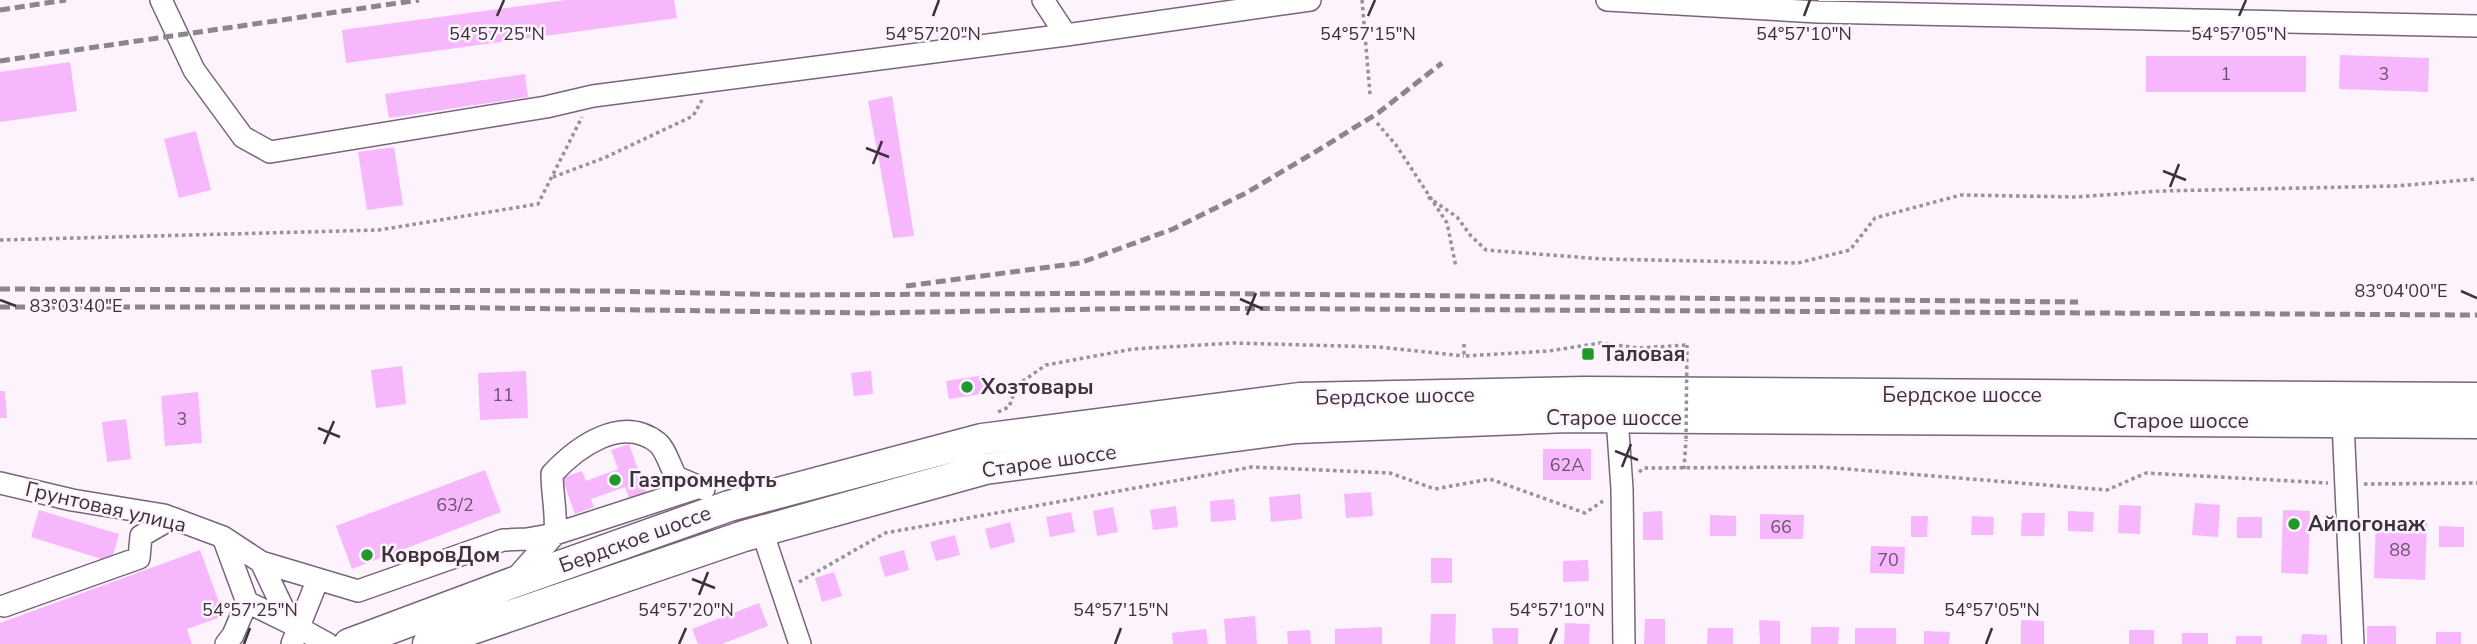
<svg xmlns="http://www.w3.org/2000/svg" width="2477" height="644" font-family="'Nunito Sans',sans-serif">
	<rect width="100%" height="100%" fill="#fcf3fc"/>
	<!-- building -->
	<path fill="#f7b7fd" d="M566,0H674L677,18L346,63L342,30Z
		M2340,55L2429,58L2428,92L2339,89Z
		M2146,56H2306V92H2146Z
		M70,62L77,111L0,122V72Z
		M525,74L528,97L389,118L385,94Z
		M892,96L914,236L893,238L868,101Z
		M196,131L211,190L179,198L164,139Z
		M394,147L403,205L367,210L358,152Z
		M402,366L406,404L376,408L371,370Z
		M526,371L528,418L480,420L478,373Z
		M871,371L873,394L854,396L851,373Z
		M985,375L988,393L949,399L946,381Z
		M0,391H5L7,418H0Z
		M198,392L202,443L165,446L161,396Z
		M126,419L131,459L107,462L102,422Z
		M629,444L648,497L631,503L625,487L591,499L594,507L575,514L562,478L582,471L586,481L618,469L611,450Z
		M1543,449H1591V480H1543Z
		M485,470L501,512L352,569L336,526Z
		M1371,492L1373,516L1346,518L1344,494Z
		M1300,494L1302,519L1271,522L1269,497Z
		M1234,499L1236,520L1211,522L1210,501Z
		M2195,503L2220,505L2218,537L2192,535Z
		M2119,505L2141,506L2140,534L2118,533Z
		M1176,506L1178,527L1153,530L1150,510Z
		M1113,507L1118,532L1097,536L1093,511Z
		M39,510L119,534L111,562L31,537Z
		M2283,510L2310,511L2308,574L2281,573Z
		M1662,511L1663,540H1643V512Z
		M2068,511L2094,512L2093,532L2068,531Z
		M1071,512L1075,532L1050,537L1046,517Z
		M2022,513H2045L2044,536H2021Z
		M1760,514L1804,515L1803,539H1760Z
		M1710,515L1736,516V536H1710Z
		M1911,516H1928L1927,537H1911Z
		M1972,516L1994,517L1993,535H1971Z
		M2237,517H2262V538H2237Z
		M2376,521L2427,522L2425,580L2374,578Z
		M1010,522L1015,542L990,549L985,529Z
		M2439,526L2464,527V547H2439Z
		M955,535L960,555L936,561L930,542Z
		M1871,546L1905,547L1904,574L1870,573Z
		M200,550L224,616L187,629L192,644H0V623Z
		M904,550L909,570L885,577L879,557Z
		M1431,558H1452V583H1431Z
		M1588,560L1589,581L1563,582V561Z
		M834,572L842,596L822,602L815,578Z
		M759,603L768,626L722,644H698L692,629Z
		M1431,614H1456L1455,644H1430Z
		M1255,616L1257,644H1226L1224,619Z
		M1645,619H1665V644H1644Z
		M1759,620L1780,621V644H1760Z
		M2021,620L2044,621V644H2021Z
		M1565,623L1590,624L1589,644H1564Z
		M2367,626H2396V644H2367Z
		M1382,627V644H1335V629Z
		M1811,627H1839L1838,644H1811Z
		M1492,628H1518V644H1493Z
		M1708,628H1733V644H1707Z
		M1855,628H1896V644H1855Z
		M1206,629L1208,644H1173L1172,633Z
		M1310,630L1311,644H1288L1287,631Z
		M2129,630H2154V644H2129Z
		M1924,631L1950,632L1949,644H1924Z
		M2436,632H2461V644H2436Z
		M2182,633H2208V644H2182Z
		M2302,634L2327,635V644H2301Z
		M2236,636H2262V644H2236Z"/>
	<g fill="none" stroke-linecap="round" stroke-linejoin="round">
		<!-- minor casing -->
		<g stroke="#79657a" stroke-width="24">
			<path id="minor" d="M161,0L194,70L243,137L270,152L546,107L593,96L1066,35L1310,0
				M1043,0L1066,35
				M1607,0L1818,12L2477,26
				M1617,417L1622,489L1624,644
				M2343,422L2353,644
				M0,483L72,500L164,515L223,537L261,562L290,623L328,644
				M762,531L800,644
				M223,537L247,602L290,623
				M261,562L358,591L503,540L527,539L555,534C557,514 552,494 552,474C577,447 622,414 658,443C666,450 671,468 676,477L700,487
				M516,578L555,534L700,487L704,489
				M4,606L139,558L141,536L172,518
				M226,644L233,635L247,602
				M292,644L318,579"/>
		</g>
		<!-- highway casing -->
		<g stroke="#79657a" stroke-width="33">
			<path id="highway" d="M349,644L512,583L729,506L982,439L1300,398L1584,392L2477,398
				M428,644L744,536L985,469L1296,428L1568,417L2477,423"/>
		</g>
		<!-- path -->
		<path stroke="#999099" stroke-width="3.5" stroke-dasharray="3.5 3.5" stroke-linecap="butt" d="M1362,0L1370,94
			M1377,123L1396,145L1447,223L1456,267
			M553,177L604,158L693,116L702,100
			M1428,197L1457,217L1471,236L1486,250L1602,259L1798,263L1850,250L1875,218L1961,195L2077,197L2161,191L2396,186L2477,179
			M0,240L379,230L538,204L582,117
			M1464,344V356L1549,351L1600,343L1639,348L1687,345
			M998,412L1009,407L1017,385L1046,365L1133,349L1234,343L1379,347L1464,356
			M1684,469L1686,440
			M1639,472L1644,468L1822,467L2107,490L2146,473L2328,483
			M2364,484L2477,483
			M799,582L885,533L1252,467L1390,473L1435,489L1490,479L1585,513L1603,501"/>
		<!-- minor -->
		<use href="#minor" stroke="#fff" stroke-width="21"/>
		<!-- highway -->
		<use href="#highway" stroke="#fff" stroke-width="30"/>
		<!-- rail -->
		<path stroke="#8d848d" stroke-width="5" stroke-dasharray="10 5" stroke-linecap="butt" d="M0,10L66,0
			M0,61L419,0
			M906,286L1080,263L1173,229L1246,193L1320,149L1378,113L1442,63
			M0,289L609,291L796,295L1160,293L2078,302
			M0,307H420L872,313L1159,308L2477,315"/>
		<!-- path-bridge -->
		<path stroke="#999099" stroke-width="3.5" stroke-dasharray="3.5 3.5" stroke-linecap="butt" d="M1686,439L1687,345"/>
	</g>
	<!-- ticks -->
	<path fill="none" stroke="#3b323b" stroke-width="2.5" d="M497,16L504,0M933,16L939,0M1368,16L1375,0M1804,16L1810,0M2239,16L2246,0M866,148L889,157M873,164L882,141M2163,171L2186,180M2170,187L2179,164M2461,291L2477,298M1240,299L1263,309M0,300L16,306M1247,315L1256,293M318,428L340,437M324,444L334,421M1615,451L1638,460M1622,467L1631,444M692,579L715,588M699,595L708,572M244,644L250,628M679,644L686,628M1115,644L1121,628M1550,644L1557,628M1986,644L1992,628"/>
	<!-- markers -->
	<g fill="#20992c" stroke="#fcf3fc" stroke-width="2.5">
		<rect x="1581" y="347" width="14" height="14" rx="3.5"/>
		<circle cx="967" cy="387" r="7"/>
		<circle cx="615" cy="480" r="7"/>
		<circle cx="2294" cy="524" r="7"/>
		<circle cx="367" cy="555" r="7"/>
	</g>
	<g text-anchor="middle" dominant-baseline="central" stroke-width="5" stroke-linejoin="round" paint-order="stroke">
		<!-- number labels -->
		<g font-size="18" fill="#6a536c">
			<text x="2226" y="74">1</text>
			<text x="2384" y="74">3</text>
			<text x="503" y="395">11</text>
			<text x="182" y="419">3</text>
			<text x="1567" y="465">62А</text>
			<text x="455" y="505">63/2</text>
			<text x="1781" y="527">66</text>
			<text x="2400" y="550">88</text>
			<text x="1888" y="560">70</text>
		</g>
		<!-- poi labels -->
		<g font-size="21" font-weight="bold" fill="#3b323b" stroke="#fcf3fc" text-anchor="start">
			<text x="1602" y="354">Таловая</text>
			<text x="981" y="387">Хозтовары</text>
			<text x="629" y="480">Газпромнефть</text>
			<text x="2308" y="524">Айпогонаж</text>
			<text x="381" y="555">КовровДом</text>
		</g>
		<!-- street labels -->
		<g font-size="21" fill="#3b323b" stroke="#fcf3fc">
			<text x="1962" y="395">Бердское шоссе</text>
			<text transform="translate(1395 396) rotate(-1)">Бердское шоссе</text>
			<text x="1614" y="418">Старое шоссе</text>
			<text x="2181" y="421">Старое шоссе</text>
			<text transform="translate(1049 461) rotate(-8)">Старое шоссе</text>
			<text transform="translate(106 507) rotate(13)">Грунтовая улица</text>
			<text transform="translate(635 539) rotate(-20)">Бердское шоссе</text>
		</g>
	</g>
	<g font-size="18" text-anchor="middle" fill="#3b323b" stroke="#fcf3fc" stroke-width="5" stroke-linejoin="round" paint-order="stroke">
		<text x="497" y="40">54°57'25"N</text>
		<text x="933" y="40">54°57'20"N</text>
		<text x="1368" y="40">54°57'15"N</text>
		<text x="1804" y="40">54°57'10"N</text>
		<text x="2239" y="40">54°57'05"N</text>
		<text x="2401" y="297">83°04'00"E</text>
		<text x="76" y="312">83°03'40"E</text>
		<text x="250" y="616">54°57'25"N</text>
		<text x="686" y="616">54°57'20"N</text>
		<text x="1121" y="616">54°57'15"N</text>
		<text x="1557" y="616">54°57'10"N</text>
		<text x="1992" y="616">54°57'05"N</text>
	</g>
</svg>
